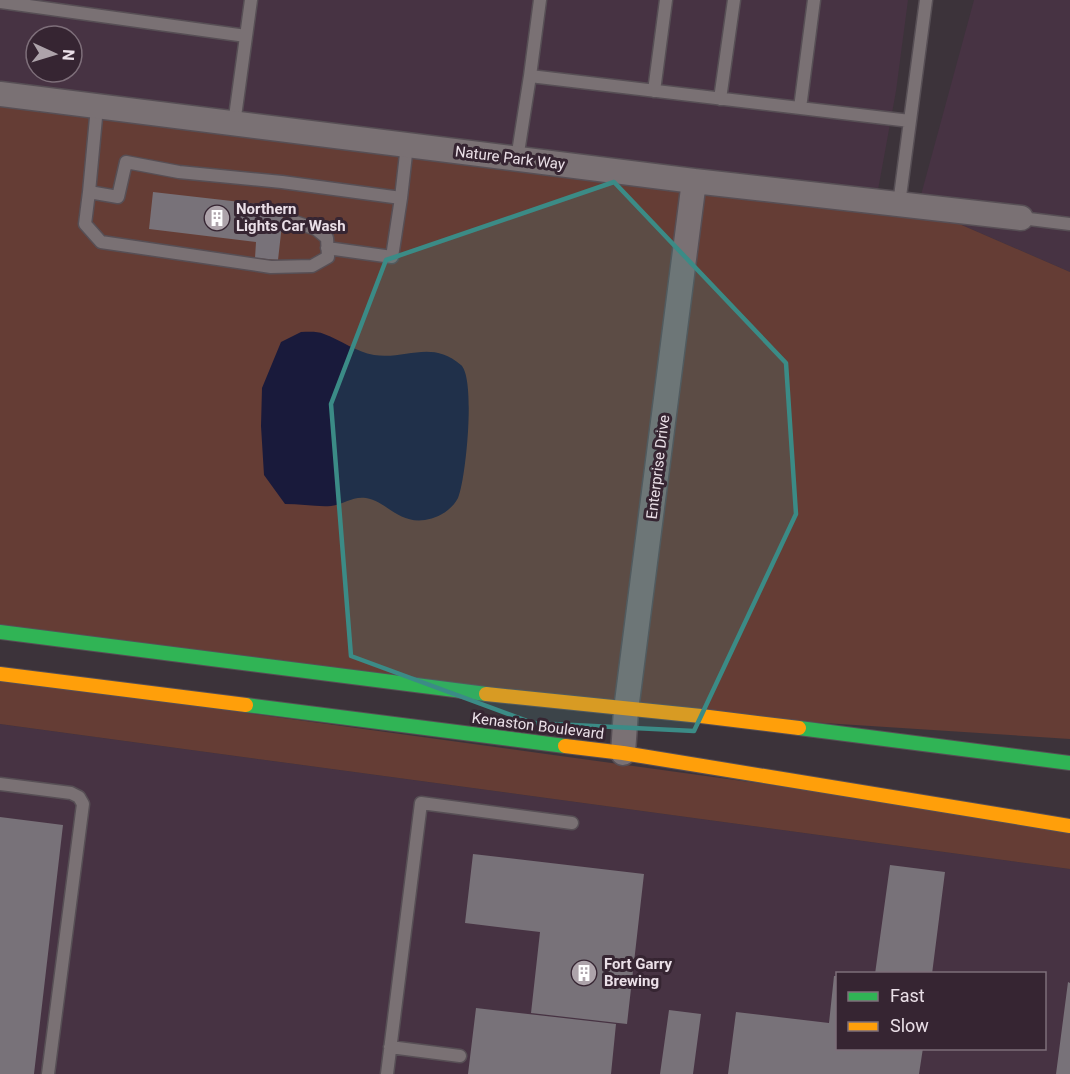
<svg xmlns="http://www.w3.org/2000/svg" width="1070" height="1074" font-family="Roboto,sans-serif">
	<rect width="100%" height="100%" fill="#3c333a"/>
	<!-- built -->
	<path fill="#473343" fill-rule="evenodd" d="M0,0H908L896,91L876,201L0,94ZM36,36H72V72H36Z
		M974,0H1070V272L918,206Z
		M0,724L1070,869V1074H0ZM838,974H1044V1048H838Z"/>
	<!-- green -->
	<path fill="#653d35" d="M0,94L918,206L1070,272V739L626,710L0,632Z
		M0,679L1070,826V869L0,724Z"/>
	<!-- water -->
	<path fill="#191a3b" d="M301,332C308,332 317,331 324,334C341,340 356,352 374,355C406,360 431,339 461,365C476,378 466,480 458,498C452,510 438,518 425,520C398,524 386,501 366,498C353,496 344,504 331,506C317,507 300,504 285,504L264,475L261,426L262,388L281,342Z"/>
	<!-- building -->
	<path fill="#787279" d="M153,192L284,207L278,260L255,258L256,242L149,229Z
		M0,817L63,825L34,1074H0Z
		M473,854L644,874L627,1024L531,1013L540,932L465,923Z
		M890,865L945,872L932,974H875Z
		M834,976H838V1048H923L919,1074H728L736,1012L829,1023Z
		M1068,982L1070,983V1074H1056Z
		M476,1008L616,1024L611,1074H468Z
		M669,1010L701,1014L693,1074H660Z"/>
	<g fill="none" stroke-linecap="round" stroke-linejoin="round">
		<!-- lane casing -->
		<g stroke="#574f55" stroke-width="15">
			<path id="lane" d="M0,2L246,36
				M530,76L540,0
				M654,91L666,0
				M720,99L734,0
				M97,107L89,192L118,197L126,162L179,172L282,182L401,198L407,145
				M800,108L814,0
				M234,124L251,0
				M517,159L530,76L910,121
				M89,192L85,224L101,242L271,267L312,266L328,257L327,238L316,229L295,222
				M899,204L926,0
				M1021,218L1070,224
				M327,248L392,257L401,198
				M0,784L71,793L79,797L83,804L48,1074
				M390,1047L460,1056
				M387,1074L421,803L572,823"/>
		</g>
		<!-- street casing -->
		<g stroke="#574f55" stroke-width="27">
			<path id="street" d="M0,94L694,181L1021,218
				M623,753L626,710L694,181"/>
		</g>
		<!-- fast casing -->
		<g stroke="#574f55" stroke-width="16">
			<path id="fast" d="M0,632L486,694
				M246,705L565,746
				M799,728L1070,763"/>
		</g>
		<!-- slow casing -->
		<g stroke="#574f55" stroke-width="16">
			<path id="slow" d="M0,674L246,705
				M486,694L701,716L799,728
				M565,746L623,753L1070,826"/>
		</g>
		<!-- lane -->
		<use href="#lane" stroke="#7a7174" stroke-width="12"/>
		<!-- street -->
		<use href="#street" stroke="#7a7174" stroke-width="24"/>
		<!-- fast -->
		<use href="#fast" stroke="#30b455" stroke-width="14"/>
		<!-- slow -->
		<use href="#slow" stroke="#ff9f0a" stroke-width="14"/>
	</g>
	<!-- marked area -->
	<path fill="#3b8b86" fill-opacity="0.2" stroke="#3b8b86" stroke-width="4.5" stroke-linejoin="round" d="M614,182L786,363L796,514L694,731L533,723L351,656L331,404L386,260Z"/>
	<!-- icons -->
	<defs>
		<g id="building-disc" transform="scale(1.35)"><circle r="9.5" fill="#ada3aa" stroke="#362532"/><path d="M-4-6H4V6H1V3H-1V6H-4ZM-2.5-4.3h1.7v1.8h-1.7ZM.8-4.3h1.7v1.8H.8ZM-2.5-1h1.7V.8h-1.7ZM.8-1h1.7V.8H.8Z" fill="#fff"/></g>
	</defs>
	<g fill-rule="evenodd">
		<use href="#building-disc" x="217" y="218"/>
		<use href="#building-disc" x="584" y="973"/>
	</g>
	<g text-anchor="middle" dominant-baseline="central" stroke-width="6" stroke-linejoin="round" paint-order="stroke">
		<!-- street labels -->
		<g font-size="15" fill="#eadfe7" stroke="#362532">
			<text transform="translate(510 158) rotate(7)">Nature Park Way</text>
			<text transform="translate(658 467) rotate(-83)">Enterprise Drive</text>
			<text transform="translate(538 726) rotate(7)">Kenaston Boulevard</text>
		</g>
		<!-- poi labels -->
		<g font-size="15" font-weight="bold" fill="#eadfe7" stroke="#362532" text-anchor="start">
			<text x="236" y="209">Northern<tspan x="236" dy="17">Lights Car Wash</tspan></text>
			<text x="604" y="964">Fort Garry<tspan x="604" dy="17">Brewing</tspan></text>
		</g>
	</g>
	<!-- legend -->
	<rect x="836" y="972" width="210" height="78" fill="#362532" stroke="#7e6f7a" stroke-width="1.5"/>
	<rect x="848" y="992" width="30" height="9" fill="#30b455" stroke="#7e6f7a" stroke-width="1.5"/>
	<text x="890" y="1002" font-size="18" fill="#eadfe7">Fast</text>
	<rect x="848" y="1022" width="30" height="9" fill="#ff9f0a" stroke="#7e6f7a" stroke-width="1.5"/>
	<text x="890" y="1032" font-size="18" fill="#eadfe7">Slow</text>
	<!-- north arrow -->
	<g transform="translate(54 54) rotate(94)"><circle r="28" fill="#362532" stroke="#7e6f7a" stroke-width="1.5"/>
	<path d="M0-4.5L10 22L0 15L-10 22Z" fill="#ada3aa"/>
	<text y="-9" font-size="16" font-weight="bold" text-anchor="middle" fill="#eadfe7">N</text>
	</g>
</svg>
